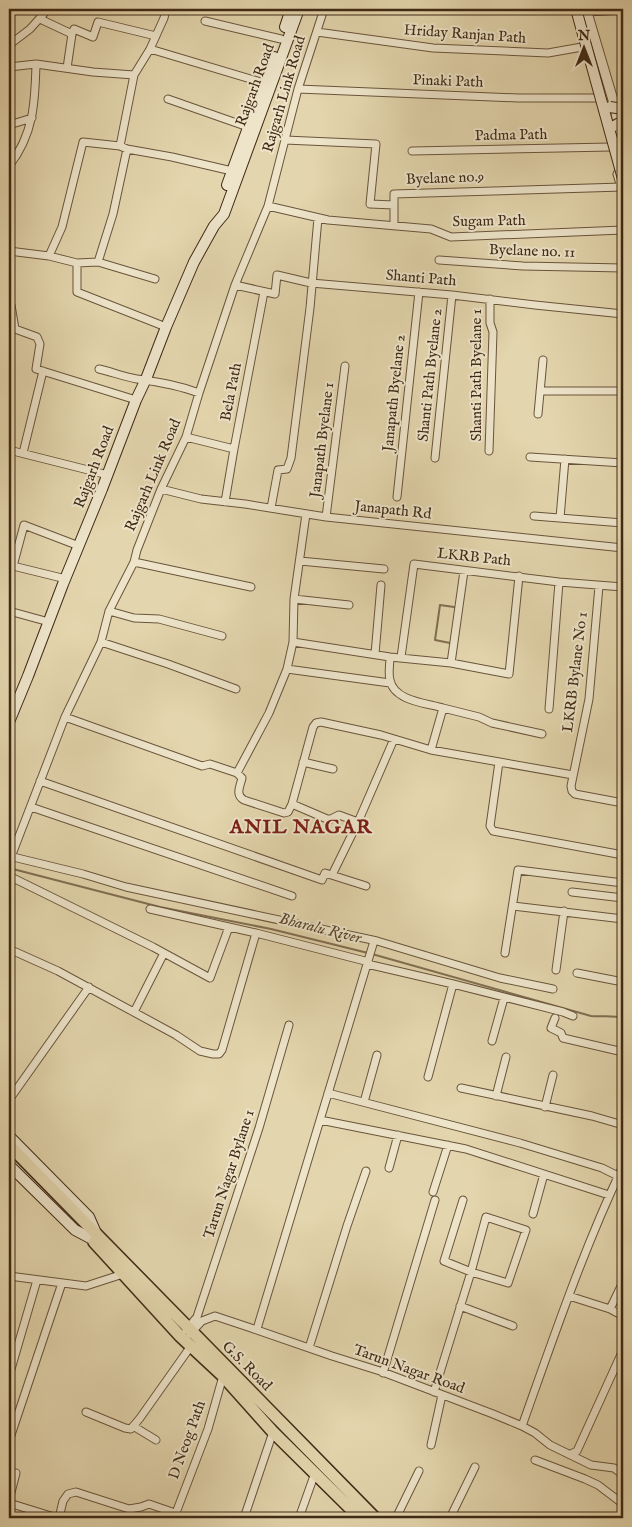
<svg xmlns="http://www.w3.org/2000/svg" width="632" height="1527" font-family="'IM FELL English',serif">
	<rect width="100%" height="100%" fill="#e3d5ad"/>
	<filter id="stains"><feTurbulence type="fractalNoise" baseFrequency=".004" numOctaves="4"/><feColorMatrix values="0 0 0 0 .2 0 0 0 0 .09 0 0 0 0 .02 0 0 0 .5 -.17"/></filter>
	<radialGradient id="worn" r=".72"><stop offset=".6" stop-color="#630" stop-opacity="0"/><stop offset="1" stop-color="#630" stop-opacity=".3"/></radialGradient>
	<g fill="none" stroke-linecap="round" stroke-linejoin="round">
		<!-- stream -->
		<path stroke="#816e51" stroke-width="2" d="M450,643L435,640L440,605L454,607
			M9,868L160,907L271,929L368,953
			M372,954L591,1016C602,1017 614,1015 623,1018"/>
		<!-- minor casing -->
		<g stroke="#69553b" stroke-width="9">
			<path id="minor" d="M587,12L623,10
				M40,19L72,34L74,29L93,37L98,22L156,36
				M205,21L281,39
				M317,32L433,48L548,53L582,47
				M9,45L30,29L48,9
				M150,49L264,83
				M9,67L36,64L93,72L134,75
				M67,68L72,34
				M298,89L518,98H597
				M168,99L248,127
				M9,125L32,118
				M285,140L376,144L370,204L394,205V194L622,187
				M120,146L134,75L150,49L164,18L166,9
				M412,151L611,147
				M9,166C34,134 35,102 36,64
				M394,205V225
				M268,206L328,220L431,229L451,237L623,230
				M9,251L49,256L77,263V292L166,327
				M49,256L62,227L83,142L120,146L127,149L172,157L232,171
				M439,260L523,266L623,268
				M98,262L155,279
				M77,263L98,262L113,214L127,149
				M235,285L275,294L277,275L311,283L452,295L535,305L623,314
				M9,304L11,305L15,329L37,337L40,344L36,369L136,400
				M99,369C112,372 125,377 137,379C159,382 178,385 199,393
				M540,391H623
				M538,414L543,360
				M186,437L234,449L264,292
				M9,450L108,475
				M489,451L493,332L490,323V299
				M23,453L43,371
				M530,457L623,463
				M435,458L452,295
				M161,489L201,499L245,504L326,517L623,548
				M397,497L419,292
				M225,502L234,449
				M271,508L278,470L287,469L291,458L310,308L318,218
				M534,516L623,523
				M326,517L345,366
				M560,518L565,459
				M300,561L384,569
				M134,562L251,587
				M66,579L13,566L24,525L79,546
				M599,586L589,699L571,786L572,791L575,794L623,803
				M294,599L349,605
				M9,611L49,622
				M109,611L134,618L159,619L222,636
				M101,642L168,664L236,689
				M293,642L390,657L451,663L509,674L519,576
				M375,654L381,585
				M390,657C390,664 388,673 390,680C394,701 426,703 443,708L431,750
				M401,657L414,564L559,582L623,587
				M451,663L464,571
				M287,669L390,683
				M443,708L479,717L492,723L542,734
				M549,709L559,582
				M65,717L202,766L210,764L237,773L269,713L287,669L293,642L294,599L306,514
				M303,762L333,769
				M499,762L490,826L493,831L623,855
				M237,773L242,778C240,787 235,795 244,800L284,813L288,812L292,804L313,727L316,723L321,722L381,735L431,750L573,775
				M40,781L322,880L325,873L366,886
				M292,804L327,819H331L339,815L358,822
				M31,807L292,896
				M9,856L83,874L126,887L377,941L500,978L553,989
				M11,857L65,717L101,642L109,611L134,562L137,550L161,489L186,437L199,393L235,285L268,206L298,89L324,9
				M332,875L358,822L394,739
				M9,876L153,947L210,978L229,927
				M572,892L623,898
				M513,906L623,919
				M150,909L256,933L365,961L367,964L453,984L563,1012L573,1016
				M9,949L58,971L176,1035L200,1051L213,1054H219L222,1050L256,933
				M505,953L518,870L623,883
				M556,970L564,911
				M577,973L623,982
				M134,1012L164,953
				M555,1018L551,1028L561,1033L563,1038L623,1052
				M492,1041L504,998
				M428,1077L453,984
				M461,1088L592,1116L623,1125
				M328,1093L520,1143L602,1168L618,1176
				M496,1096L506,1057
				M9,1100L89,987
				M364,1102L377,1055
				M545,1107L553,1075
				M320,1120L466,1149L609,1195
				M389,1168L398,1135
				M433,1192L448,1145
				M533,1214L544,1174
				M9,1276L86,1286L123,1274
				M623,1282L610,1309L623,1316
				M569,1296L610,1309
				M460,1306L513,1326
				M257,1329L374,941
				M186,1330L197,1317L259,1128L289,1025
				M190,1334L202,1321L215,1316L251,1328L332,1356L380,1371L493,1414L522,1426L535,1433L550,1445L591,1465L614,1468L623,1475
				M309,1348L347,1226L366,1171
				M383,1373L435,1200
				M9,1376L37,1280
				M434,1392L471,1272L508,1283L526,1230L486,1217L471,1272L444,1261L463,1200
				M86,1412L125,1428L131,1429L140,1418L191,1346
				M133,1426L156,1440
				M522,1426C553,1339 583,1250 623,1166
				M9,1441L62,1283
				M431,1445L442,1395
				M571,1454L577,1451L623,1350
				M535,1460L585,1479L598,1485L623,1504
				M9,1500L16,1473
				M9,1503L51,1516L53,1518
				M59,1518L63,1501L68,1494L76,1492L129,1509L141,1507L149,1504L175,1513
				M174,1518L208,1429L223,1376
				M244,1518L273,1432
				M299,1518L315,1473
				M396,1518L419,1471
				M450,1518L475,1467"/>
		</g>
		<!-- tertiary casing -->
		<g stroke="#69553b" stroke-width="11">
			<path id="tertiary" d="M586,9L613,100L623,147
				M618,174L623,190"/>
		</g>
		<!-- secondary casing -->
		<g stroke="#402a15" stroke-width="12">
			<path id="secondary" d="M285,27L291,9
				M227,185L274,57
				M9,722L28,676L63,584L102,489L136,400L146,379L166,327L194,262L214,226L224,214L299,9
				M9,1136L89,1217L96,1233
				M9,1165L75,1230L92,1239"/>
		</g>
		<!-- primary casing -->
		<g stroke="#402a15" stroke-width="14">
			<path id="primary" d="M9,1145L375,1518
				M94,1242L180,1336L223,1376L273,1432L360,1518"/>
		</g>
		<!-- minor -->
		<use href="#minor" stroke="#ede4ca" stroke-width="7"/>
		<!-- tertiary -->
		<use href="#tertiary" stroke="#ede4ca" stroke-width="9"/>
		<!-- secondary -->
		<use href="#secondary" stroke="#ede4ca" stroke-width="10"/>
		<!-- primary -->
		<use href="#primary" stroke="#e3d5ad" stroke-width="11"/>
		<!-- secondary-bridge casing -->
		<g stroke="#402a15" stroke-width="12" stroke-linecap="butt">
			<path id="secondary-bridge" d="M576,9L623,179
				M610,107L623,109
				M614,126L623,121"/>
		</g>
		<!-- secondary-bridge -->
		<use href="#secondary-bridge" stroke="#ede4ca" stroke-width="10"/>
	</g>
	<g text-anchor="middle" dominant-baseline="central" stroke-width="4" stroke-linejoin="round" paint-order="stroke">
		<!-- street labels -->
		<g font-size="15" fill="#402a15" stroke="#ede4ca">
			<text transform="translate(465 34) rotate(4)">Hriday Ranjan Path</text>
			<text transform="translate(448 81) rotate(2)">Pinaki Path</text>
			<text transform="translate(255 85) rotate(-70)">Rajgarh Road</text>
			<text transform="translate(284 94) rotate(-74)">Rajgarh Link Road</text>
			<text transform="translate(511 135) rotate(-1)">Padma Path</text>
			<text transform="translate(445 178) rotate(-2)">Byelane no.9</text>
			<text transform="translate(489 221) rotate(-1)">Sugam Path</text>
			<text transform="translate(532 251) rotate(2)">Byelane no. 11</text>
			<text transform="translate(421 278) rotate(5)">Shanti Path</text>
			<text transform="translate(430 375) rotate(-84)">Shanti Path Byelane 2</text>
			<text transform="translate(476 375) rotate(-90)">Shanti Path Byelane 1</text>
			<text transform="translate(231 392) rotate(-79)">Bela Path</text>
			<text transform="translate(394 393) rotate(-84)">Janapath Byelane 2</text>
			<text transform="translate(322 440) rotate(-83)">Janapath Byelane 1</text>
			<text transform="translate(94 467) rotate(-69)">Rajgarh Road</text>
			<text transform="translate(153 475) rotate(-67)">Rajgarh Link Road</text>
			<text transform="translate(393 510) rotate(6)">Janapath Rd</text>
			<text transform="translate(474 557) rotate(6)">LKRB Path</text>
			<text transform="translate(575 672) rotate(-83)">LKRB Bylane No 1</text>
			<text transform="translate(229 1174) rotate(-72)">Tarun Nagar Bylane 1</text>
			<text transform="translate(247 1366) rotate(45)">G.S. Road</text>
			<text transform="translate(409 1369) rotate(20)">Tarun Nagar Road</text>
			<text transform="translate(187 1440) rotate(-70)">D Neog Path</text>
		</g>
		<!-- water labels -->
		<g font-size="16" font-style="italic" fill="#5b462e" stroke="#ede4ca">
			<text transform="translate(320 929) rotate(14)">Bharalu River</text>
		</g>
		<!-- district labels -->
		<g font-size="20" font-weight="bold" letter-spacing="1" fill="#7a1f14" stroke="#ede4ca">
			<text x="301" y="827">ANIL NAGAR</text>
		</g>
	</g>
	<!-- margin -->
	<rect width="632" height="1527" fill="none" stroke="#e3d5ad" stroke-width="30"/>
	<rect x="10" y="10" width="612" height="1507" fill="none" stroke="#402a15" stroke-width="2.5"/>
	<rect x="15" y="15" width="602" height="1497" fill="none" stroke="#402a15"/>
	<!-- north arrow -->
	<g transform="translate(584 48)" stroke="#ede4ca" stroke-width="4" paint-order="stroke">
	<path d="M0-4L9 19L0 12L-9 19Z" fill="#402a15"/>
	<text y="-8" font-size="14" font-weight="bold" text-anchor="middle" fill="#402a15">N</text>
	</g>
	<rect width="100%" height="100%" filter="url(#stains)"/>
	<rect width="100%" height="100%" fill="url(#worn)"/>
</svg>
